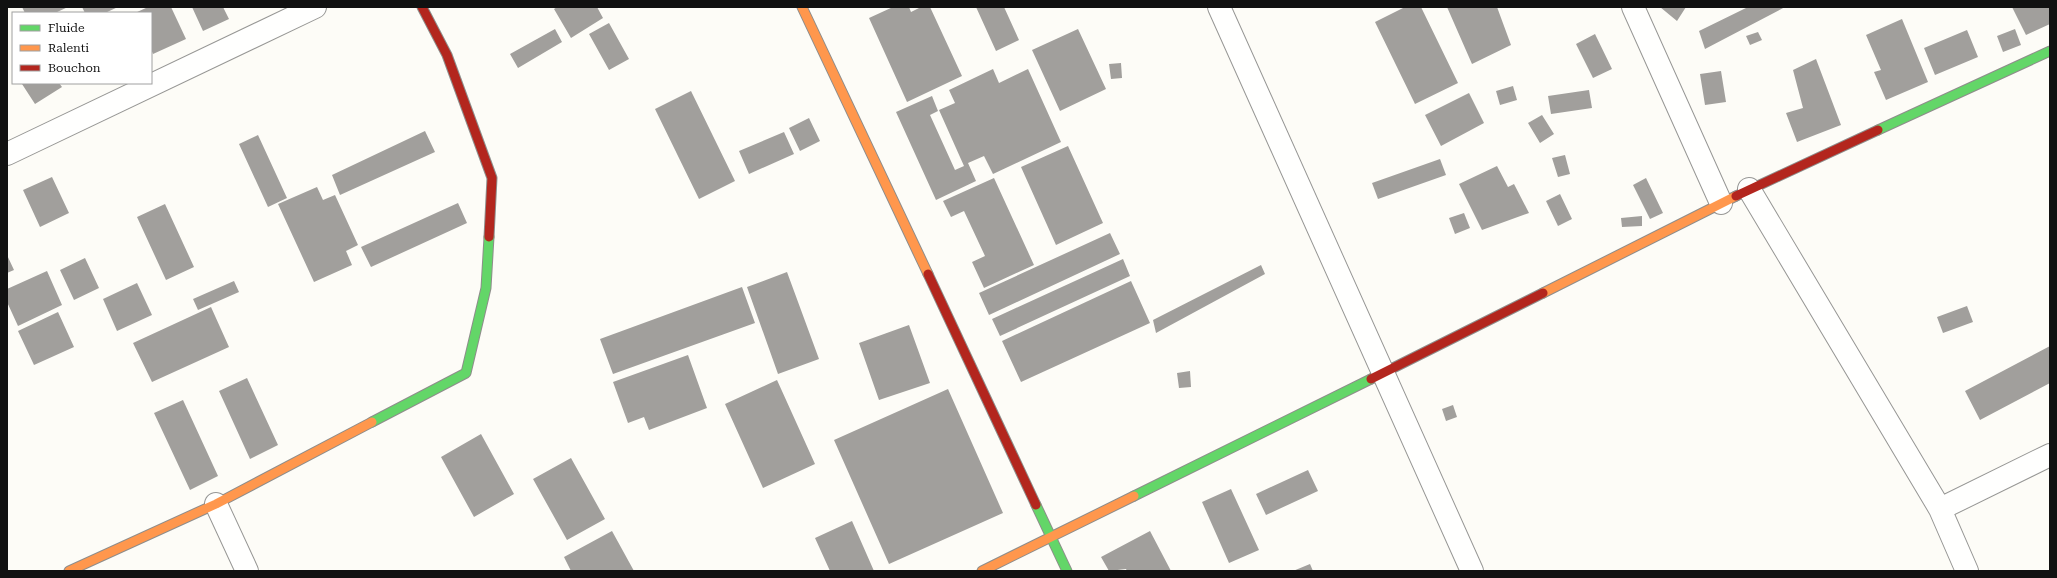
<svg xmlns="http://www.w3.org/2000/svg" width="2057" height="578" font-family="'Roboto Serif',serif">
	<rect width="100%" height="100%" fill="#fdfcf7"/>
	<!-- building -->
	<path fill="#a19f9c" d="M22,7H68L55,13H25Z
		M82,7H118L105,13H85Z
		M148,7H171L186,39L153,54L151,49V13H135Z
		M192,7H223L229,19L203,31Z
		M557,7H597L603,18L571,38L554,9Z
		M893,7H909L911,12L921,7H930L962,76L907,102L869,18Z
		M976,7H1004L1019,40L996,51Z
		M1405,7H1421L1458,83L1415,104L1375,22Z
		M1447,7H1497L1511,45L1472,64Z
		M1660,7H1686L1677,21Z
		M1748,7H1785L1705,49L1699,31Z
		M2012,7H2050V24L2026,35Z
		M1902,19L1928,82L1886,100L1874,72L1881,70L1866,35Z
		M609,23L629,59L609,70L589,34Z
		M555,29L562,42L518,68L510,54Z
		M1078,29L1106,89L1060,111L1032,50Z
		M2015,29L2021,45L2003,52L1997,36Z
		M1967,30L1978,57L1935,75L1924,48Z
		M1758,32L1762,40L1750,45L1746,36Z
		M1595,34L1612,69L1593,78L1576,44Z
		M1816,59L1841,125L1797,142L1786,113L1803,108L1793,70Z
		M1121,63L1122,78L1111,79L1109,64Z
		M993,69L999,83L1028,69L1061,142L993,174L984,156L968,163L976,181L936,200L896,112L932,96L938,111L930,115L955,170L964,166L939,110L955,103L949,90Z
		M1721,71L1726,102L1705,105L1700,74Z
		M24,83H59L62,87L35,104L22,84Z
		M1513,86L1517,100L1500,105L1496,91Z
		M1589,90L1592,108L1551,114L1548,96Z
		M691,91L735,181L699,199L655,109Z
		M1469,93L1484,123L1441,146L1425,115Z
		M1542,115L1554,134L1540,143L1528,123Z
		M809,118L820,141L800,151L789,128Z
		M425,131L435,152L340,195L332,175Z
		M784,132L794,154L749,174L739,151Z
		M258,135L287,198L268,207L239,144Z
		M1068,146L1103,223L1056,245L1021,167Z
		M1565,155L1570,174L1558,177L1552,158Z
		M1440,159L1446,175L1378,199L1372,183Z
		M1497,166L1508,187L1514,184L1529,213L1482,230L1459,184Z
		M52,177L69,213L40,227L23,190Z
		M994,178L1034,265L984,288L972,262L985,256L964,211L951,217L943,201Z
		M1646,178L1663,213L1650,219L1633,185Z
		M317,187L323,200L335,195L358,245L346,251L352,265L314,282L278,204Z
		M1560,194L1572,219L1558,226L1546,201Z
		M458,203L467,223L371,267L361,247Z
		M165,204L194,267L166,280L137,217Z
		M1464,213L1470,228L1455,234L1449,218Z
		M1642,216V226L1622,227L1621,218Z
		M1110,233L1120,254L989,315L979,293Z
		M7,255L14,270L7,273Z
		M85,258L99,288L74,300L60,270Z
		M1123,259L1130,276L1000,336L992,319Z
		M1261,265L1265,274L1156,333L1153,320Z
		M47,271L62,305L18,326L7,302V289Z
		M787,272L819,359L778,374L747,287Z
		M234,281L239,292L198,310L193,299Z
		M1131,281L1150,323L1021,382L1002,341Z
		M137,283L152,315L117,331L103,299Z
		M742,287L755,323L613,374L600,339Z
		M1967,306L1973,322L1943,333L1937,317Z
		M211,307L229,347L152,382L133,343Z
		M58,312L74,347L34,365L18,331Z
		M909,325L930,383L879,400L859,343Z
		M2050,346V383L1980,420L1965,391Z
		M688,355L707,408L649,430L644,417L628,423L613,382Z
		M1190,371L1191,387L1179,388L1177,373Z
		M247,378L278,445L250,459L219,391Z
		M777,380L815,464L763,488L725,404Z
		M948,389L1003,513L889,564L834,440Z
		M183,400L218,476L190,490L154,413Z
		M1453,405L1457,417L1446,421L1442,409Z
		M481,434L514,494L474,517L441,457Z
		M571,458L605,519L567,540L533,479Z
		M1308,470L1318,491L1266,515L1256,494Z
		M1231,489L1259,550L1229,563L1202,502Z
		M852,521L874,571H830L815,538Z
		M612,531L634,571H571L564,557Z
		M1150,531L1171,571H1127L1126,569L1109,571L1101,557Z
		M1310,564L1313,571H1293Z"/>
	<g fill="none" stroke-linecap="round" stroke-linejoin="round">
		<!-- street casing -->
		<g stroke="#979795" stroke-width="24">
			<path id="street" d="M1219,7L1472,571
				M1633,7L1721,203
				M7,154L315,7
				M1749,189L1940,509L1967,571
				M216,504L247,571
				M1940,509L2050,455"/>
		</g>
		<!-- fast casing -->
		<g stroke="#8e8d8b" stroke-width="11">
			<path id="fast" d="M1878,130L2050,51
				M372,422L466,373L486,288L489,237
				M1134,496L1371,379
				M1036,505L1067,571"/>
		</g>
		<!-- slow casing -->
		<g stroke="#8e8d8b" stroke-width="11">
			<path id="slow" d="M802,7L928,274
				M1543,293L1736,196
				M69,571L216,504L372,422
				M982,571L1134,496"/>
		</g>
		<!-- jam casing -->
		<g stroke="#8e8d8b" stroke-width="11">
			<path id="jam" d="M422,7L447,55L492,178L489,237
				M1736,196L1878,130
				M928,274L1036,505
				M1371,379L1543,293"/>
		</g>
		<!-- street -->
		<use href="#street" stroke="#fffffe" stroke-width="22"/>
		<!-- fast -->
		<use href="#fast" stroke="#63d668" stroke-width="9"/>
		<!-- slow -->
		<use href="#slow" stroke="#ff974d" stroke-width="9"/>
		<!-- jam -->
		<use href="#jam" stroke="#b3261e" stroke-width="9"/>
	</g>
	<!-- border -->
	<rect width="2057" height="578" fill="none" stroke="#111111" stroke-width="16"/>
	<!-- legend -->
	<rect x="12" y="12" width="140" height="72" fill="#ffffff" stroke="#a0a0a0"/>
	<rect x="20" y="25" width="20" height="6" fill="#63d668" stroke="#a0a0a0"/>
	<text x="48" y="32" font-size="12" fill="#111111">Fluide</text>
	<rect x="20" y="45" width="20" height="6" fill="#ff974d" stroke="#a0a0a0"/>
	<text x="48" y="52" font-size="12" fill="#111111">Ralenti</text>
	<rect x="20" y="65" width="20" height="6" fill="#b3261e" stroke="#a0a0a0"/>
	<text x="48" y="72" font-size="12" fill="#111111">Bouchon</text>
</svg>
